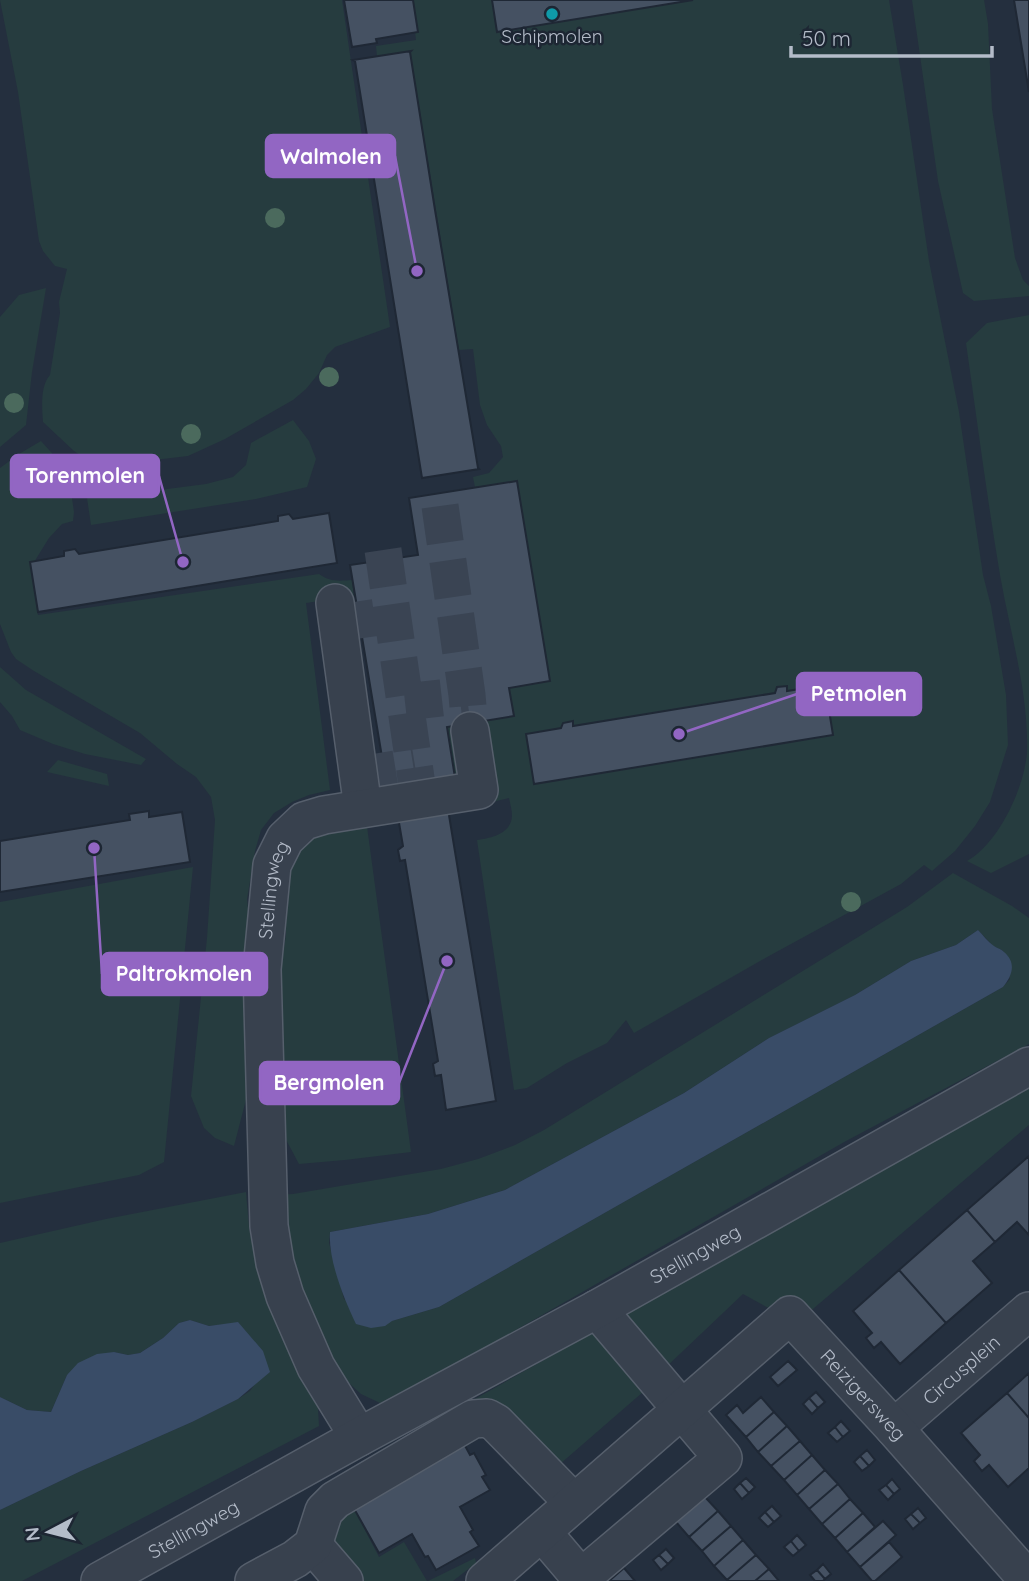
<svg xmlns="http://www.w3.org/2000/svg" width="1029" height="1581" font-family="Quicksand,sans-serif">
	<rect width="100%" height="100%" fill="#242f3e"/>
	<!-- green -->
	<path fill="#263c3f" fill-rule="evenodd" d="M0,0H342L390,327L335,347L327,355L319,373L306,389L293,400L225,439L188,456L145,461H95L83,457L74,451L43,422C42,408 40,386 50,375L60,313L59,302L67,269L55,266L43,251L39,241L18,92Z
		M411,0H889L903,85L929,261L959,412L983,575L991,606L1006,695L1008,745L990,802L975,826L955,851L932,871L924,865L901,884L769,956L634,1033L626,1020L607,1043L567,1063L527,1088L514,1090L477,840C491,838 511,834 512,816C512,810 510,803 509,798L439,815L456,784L447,727L514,716L509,688L550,681L517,481L475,487L473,477L489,473L503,457L501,446L487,425L480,405L473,349L459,350L410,52L377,56L376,46L416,40Z
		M912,0H984L988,24L992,109L1015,258L1023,280L1029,286V296L974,301L963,293L938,181Z
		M46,288L32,372L26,425L0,447V317L19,295Z
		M1029,315V854L991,873L967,861C999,843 1024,788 1027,753C1029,693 1010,633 1000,575C987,498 977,420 966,343L987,323Z
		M293,420L309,441L316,459L307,487L256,499L91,525L83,471L141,476L152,491L206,484L233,477L246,465L251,443Z
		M41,441L68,471L74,512L73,521L62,524L49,538L31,567L38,615L319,574C330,582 339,581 352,580L354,596L306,603L330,790L309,795L292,802L274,813L261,830L255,851L247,899L251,936L249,1088L234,1146L215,1138L204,1128L191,1096L207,938L215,820L211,797L196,777L177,764L140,733L34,671L16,659L11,652L0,624V468L19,454Z
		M0,667L26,690L146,759L141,765L85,754L53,744L20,730L12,716L0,702Z
		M58,760L107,774L109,786L47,772Z
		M366,819L411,1152L345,1160L299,1164L283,1134L281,1047L282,963L286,934L285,880L293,858L318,832Z
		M193,867L164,1162L139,1175L0,1203V902Z
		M953,873L1012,906L1029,918V1044L846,1141L467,1358L380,1403L361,1394L337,1372L317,1350L274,1195L293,1194L441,1169L478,1159L515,1145L544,1130L907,907ZM978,930L993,946L1003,951L1010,979L1003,987L439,1307L392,1321L344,1299L329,1243L330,1232L428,1214L505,1190L684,1093L769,1038L855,995L911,961L956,945Z
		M1029,1087V1125L800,1320L783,1316L743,1294L664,1369L620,1317Z
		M246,1192L249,1227L258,1274L273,1311L317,1392L319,1426L22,1581H0V1510L81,1471L192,1422L238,1399L250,1391L254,1385L238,1323L209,1326L190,1320L179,1323L163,1338L140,1353L128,1355L114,1352L67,1375L51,1412L27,1410L0,1397V1243L106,1219Z
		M595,1331L643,1392L552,1471L468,1403Z
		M352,1505L379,1557L404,1542L427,1581H354L324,1534Z
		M475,1558L476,1563L453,1581H428Z"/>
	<!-- water -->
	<path fill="#394c67" d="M978,930C983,935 988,942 994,946C1000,950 1000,948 1004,952C1017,963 1012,976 1003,987L439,1307L392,1321L385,1326L371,1328L356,1324C344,1299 328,1260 330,1232L428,1214L505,1190L684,1093L769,1038L855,995L911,961L956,945Z
		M190,1320L209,1326L238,1322L263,1351L270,1372L238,1399L192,1422L81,1471L0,1510V1397L27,1410L51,1412L67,1375L78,1363L97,1354L114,1352L128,1355L140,1353L163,1338L179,1323Z"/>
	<!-- building -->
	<path fill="#455162" stroke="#1f2835" stroke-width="2" d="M344,0H413L418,32L376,39L377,43L352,47Z
		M492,0H693L497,32Z
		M1014,0H1029V92Z
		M411,51L410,52L435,210L478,468L479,469L422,478L355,61L353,60Z
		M517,481L550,681L509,688L514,716L447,727L456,784L389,799L350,565L418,555L409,498Z
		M329,513L337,563L38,612L30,562L64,556V551L75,549L79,554L278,521V516L289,514L293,519Z
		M825,685L833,735L534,784L526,734L561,728L563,723L573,721V726L775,693L777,687L787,686V691Z
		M447,803L496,1101L446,1110L441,1075L435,1076L433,1064L438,1061L405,860L400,861L398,850L403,846L397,811Z
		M149,811V817L182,812L190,862L0,892V841L130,820L129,814Z
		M1029,1156V1235L1017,1222L995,1242L967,1210Z
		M967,1210L995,1242L973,1261L992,1283L946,1323L899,1270Z
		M899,1270L946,1323L900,1364L881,1342L874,1348L866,1338L872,1333L853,1311Z
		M788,1361L797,1370L778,1386L770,1377Z
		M1029,1373V1418L1007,1393Z
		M816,1392L825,1402L818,1408L809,1398Z
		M1007,1393L1029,1418V1468L1008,1487L989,1465L982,1471L974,1461L980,1455L961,1433Z
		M761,1397L774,1412L746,1437L726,1415L737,1405L743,1413Z
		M809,1398L818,1408L812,1414L803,1404Z
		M774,1412L787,1426L758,1452L746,1437Z
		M841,1421L850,1431L843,1437L835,1427Z
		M787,1426L800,1441L771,1466L758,1452Z
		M835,1427L843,1437L837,1442L828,1433Z
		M800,1441L812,1455L784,1480L771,1466Z
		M463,1442L470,1455L474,1453L486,1475L482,1477L490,1490L460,1507L473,1530L470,1532L479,1546L436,1570L428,1556L425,1557L412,1534L379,1553L352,1505Z
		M867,1450L875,1460L869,1466L860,1456Z
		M812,1455L825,1470L797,1495L784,1480Z
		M860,1456L869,1466L862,1471L854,1462Z
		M825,1470L838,1484L809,1509L797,1495Z
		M746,1478L755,1487L749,1493L740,1483Z
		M892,1479L900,1489L894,1494L886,1485Z
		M740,1483L749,1493L742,1499L734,1489Z
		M838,1484L850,1499L822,1524L809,1509Z
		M886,1485L894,1494L888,1500L879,1490Z
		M705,1497L718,1511L689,1537L676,1522Z
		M850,1499L863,1513L835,1538L822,1524Z
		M772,1506L781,1516L774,1522L765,1512Z
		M918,1508L926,1518L920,1523L911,1514Z
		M718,1511L731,1526L702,1551L689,1537Z
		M765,1512L774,1522L768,1527L759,1518Z
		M863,1513L875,1527L847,1552L835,1538Z
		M911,1514L920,1523L913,1529L905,1519Z
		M883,1521L896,1535L860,1567L847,1552Z
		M731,1526L743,1540L714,1566L702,1551Z
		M797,1535L806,1545L799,1551L791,1541Z
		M743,1540L756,1555L727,1580L714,1566Z
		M791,1541L799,1551L793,1556L784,1547Z
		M889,1542L902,1557L875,1581H872L860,1567Z
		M666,1549L674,1558L668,1564L659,1555Z
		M659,1555L668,1564L661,1570L653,1560Z
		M756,1555L769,1569L755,1581H728L727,1580Z
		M823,1564L831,1574L825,1579L817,1570Z
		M624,1568L635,1581H609Z
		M769,1569L779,1581H755Z
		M817,1570L825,1579L823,1581H815L810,1575Z"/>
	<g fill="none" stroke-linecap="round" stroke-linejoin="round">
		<!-- minor-tunnel -->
		<path stroke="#3a4453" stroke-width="37" stroke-dasharray="37 18" stroke-linecap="butt" d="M440,506L467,695L470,731
			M383,550L419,799
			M338,623L392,615
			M405,702L467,695
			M359,775L415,766"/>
		<!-- minor casing -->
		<g stroke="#565f6c" stroke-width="40">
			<g id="minor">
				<path d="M335,603L363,808"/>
				<path id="s1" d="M894,1428L1029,1311"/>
				<path id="s2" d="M359,1437L316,1367L285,1296L275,1263L269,1226L262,969L272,865L285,839L304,821L324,815L479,790L470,731"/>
				<path d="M542,1532L581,1578L723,1458L597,1309"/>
				<path d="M313,1545L344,1581"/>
				<path id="s3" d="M100,1581L359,1437L597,1309L1029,1066"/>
				<path d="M254,1581L295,1559L313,1545L324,1511L335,1500L473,1419L487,1418L496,1423L574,1503"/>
				<path id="s4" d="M485,1581L790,1315L894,1428L1029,1581"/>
			</g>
		</g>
		<!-- minor -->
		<use href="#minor" stroke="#38414e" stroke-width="37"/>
	</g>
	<!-- trees -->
	<g fill="#4b6a5d">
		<circle cx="275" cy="218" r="10"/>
		<circle cx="329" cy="377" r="10"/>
		<circle cx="14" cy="403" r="10"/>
		<circle cx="191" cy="434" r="10"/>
		<circle cx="851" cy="902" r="10"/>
	</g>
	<!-- markers -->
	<circle fill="#0f9aa8" stroke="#1d2633" stroke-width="2.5" cx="552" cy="14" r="7"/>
	<g text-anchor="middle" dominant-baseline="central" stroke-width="5" stroke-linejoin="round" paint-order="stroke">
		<!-- poi labels -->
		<g font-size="19" fill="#b4bcc9" stroke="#1d2633">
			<text x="552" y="36">Schipmolen</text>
		</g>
		<!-- street labels -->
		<g font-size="19" fill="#b4bcc9" stroke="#1d2633">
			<text stroke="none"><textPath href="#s2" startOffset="569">Stellingweg</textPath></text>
			<text stroke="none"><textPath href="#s3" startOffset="679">Stellingweg</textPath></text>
			<text stroke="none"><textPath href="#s1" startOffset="89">Circusplein</textPath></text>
			<text stroke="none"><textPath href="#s4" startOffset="513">Reizigersweg</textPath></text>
			<text stroke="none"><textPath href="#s3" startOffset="107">Stellingweg</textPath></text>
		</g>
	</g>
	<!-- callouts -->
	<path fill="none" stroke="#9266c3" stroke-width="2.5" d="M417 271L395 156M183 562L159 476M679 734L797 694M94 848L102 974M447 961L399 1083"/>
	<g fill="#9266c3" stroke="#1d2633" stroke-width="2.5">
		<circle cx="417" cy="271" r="7"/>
		<circle cx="183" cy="562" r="7"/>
		<circle cx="679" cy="734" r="7"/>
		<circle cx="94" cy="848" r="7"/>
		<circle cx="447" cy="961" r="7"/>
	</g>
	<g fill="#9266c3" stroke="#9266c3" stroke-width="2.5">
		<rect x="266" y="135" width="129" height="42" rx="7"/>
		<rect x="11" y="455" width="148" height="42" rx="7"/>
		<rect x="797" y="673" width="124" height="42" rx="7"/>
		<rect x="102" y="953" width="165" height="42" rx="7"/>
		<rect x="260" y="1062" width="139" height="42" rx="7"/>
	</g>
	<g font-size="21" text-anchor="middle" font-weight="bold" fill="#fff">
		<text x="331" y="164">Walmolen</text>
		<text x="85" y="483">Torenmolen</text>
		<text x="859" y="701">Petmolen</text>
		<text x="184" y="981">Paltrokmolen</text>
		<text x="329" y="1090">Bergmolen</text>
	</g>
	<!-- north arrow -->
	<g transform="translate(49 1532) rotate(263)" stroke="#1d2633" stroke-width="5" paint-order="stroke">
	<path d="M0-5L12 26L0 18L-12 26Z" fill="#b4bcc9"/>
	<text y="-10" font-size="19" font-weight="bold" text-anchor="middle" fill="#b4bcc9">N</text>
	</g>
	<!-- scale -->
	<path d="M791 46v10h201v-10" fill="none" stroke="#b4bcc9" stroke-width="3.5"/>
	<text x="802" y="46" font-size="21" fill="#b4bcc9" stroke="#1d2633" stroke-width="5" paint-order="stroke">50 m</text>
</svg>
